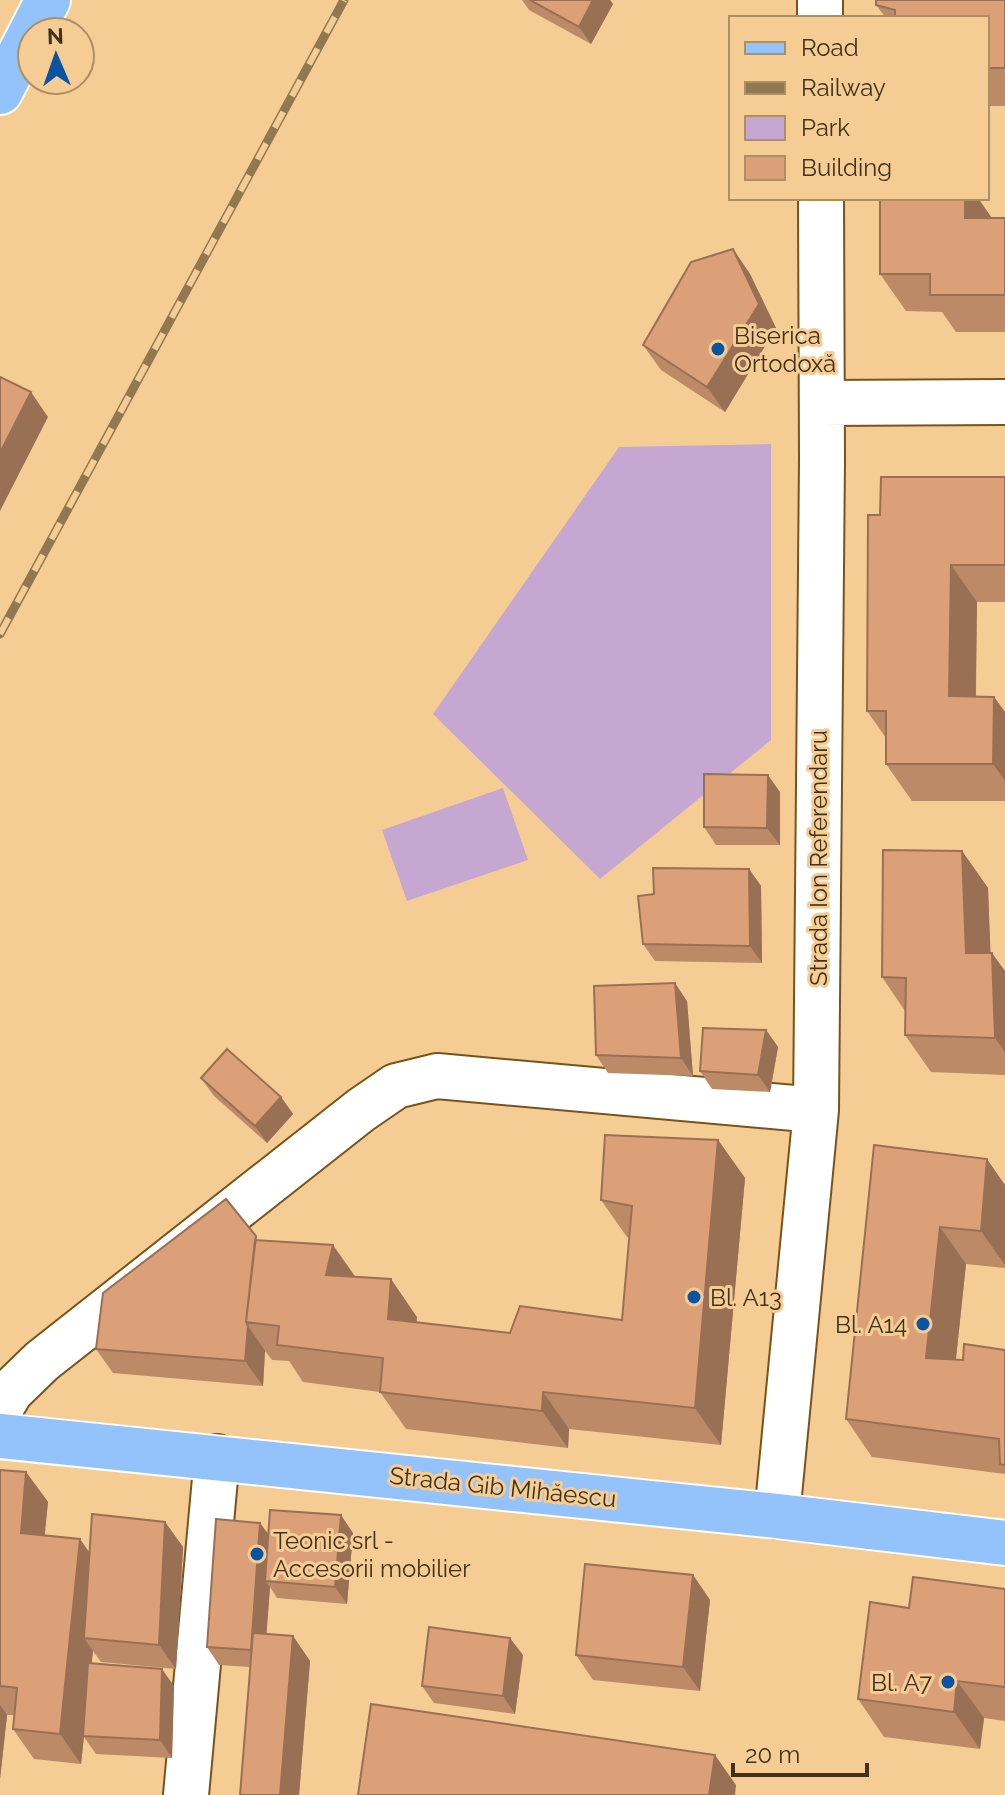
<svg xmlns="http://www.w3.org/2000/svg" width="1005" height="1795" font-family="Raleway,sans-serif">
	<rect width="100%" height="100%" fill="#f5cd94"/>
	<!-- green -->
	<path fill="#c5a7d2" d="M771,444V740L600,879L433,714L619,447Z
		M503,788L528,860L407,901L382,830Z"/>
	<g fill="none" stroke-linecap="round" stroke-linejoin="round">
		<!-- minor casing -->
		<g stroke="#77541b" stroke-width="48">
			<path id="minor" d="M820,0V18
				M822,403L1005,402
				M0,1409L11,1391L42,1361L361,1110L396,1086L437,1076L816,1110
				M777,1516L816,1110L822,459L821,198
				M186,1795L217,1457"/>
		</g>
		<!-- major casing -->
		<g stroke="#fff" stroke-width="48">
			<path id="major" d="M0,92L48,0
				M0,1436L777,1516L1005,1543"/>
		</g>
		<!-- minor -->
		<use href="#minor" stroke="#fff" stroke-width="44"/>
		<!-- major -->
		<use href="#major" stroke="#94c2fb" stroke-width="44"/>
		<!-- rail casing -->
		<g stroke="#927851" stroke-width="9">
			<path id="rail" d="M0,634L344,0"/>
		</g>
		<!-- rail -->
		<use href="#rail" stroke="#f5cd94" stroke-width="6" stroke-dasharray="18" stroke-linecap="butt"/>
	</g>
	<!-- wall -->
	<path fill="#bc8a67" d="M522,0H610L613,4L591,44L529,10Z
		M1005,0V106H987V18H886L876,5Z
		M992,218H1005V332H956L942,312L906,311L880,274Z
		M733,249L750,274L776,328L725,412L661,370L643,345Z
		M1005,477V602H977L976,696L994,697L1005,712V801H912L886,764V738L867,711L880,515Z
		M780,792V845H716L704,827Z
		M962,851L988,888L990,953L1005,971V1075L931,1072L905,1035V1011L882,977Z
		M749,869L761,886L762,963L655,961L643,944L654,894Z
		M687,1001L693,1076L608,1073L596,1055Z
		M766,1030L778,1047L770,1092L712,1089L700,1071Z
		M201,1078L281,1097L293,1114L267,1143L214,1096Z
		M718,1140L745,1178L721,1445L569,1429L568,1448L406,1429L380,1392L303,1382L289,1361L272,1360L265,1351L263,1386L113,1373L96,1349L259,1241L356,1277L417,1317L416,1322L510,1333L622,1320L629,1238L627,1237L601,1200Z
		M874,1145L1005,1185V1268L966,1264L956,1359L963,1360L1005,1350V1474L872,1457L846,1419Z
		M0,1470L26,1472L48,1502L44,1536L89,1553L165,1522L183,1547L176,1669L101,1662L93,1651L91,1663L174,1686L172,1758L96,1754L84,1737L81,1764L34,1759L13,1729L14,1715H7L0,1779Z
		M260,1523L269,1535L353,1533L347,1604L277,1598L270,1587L266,1634L293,1636L310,1661L299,1795H240L250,1667L219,1665L207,1647Z
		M693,1575L710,1600L700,1691L593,1680L576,1655Z
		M1005,1589V1721L984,1718L980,1749L884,1737L858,1699L909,1608Z
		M523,1655L515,1714L434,1703L422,1686Z"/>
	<!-- shaded-wall -->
	<path fill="#997054" d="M593,0H610L613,4L591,44L579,27Z
		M965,198H978L992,218L991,256L965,218Z
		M733,249L750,274L776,328L725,412L707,387Z
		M31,392L48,417L0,511V453Z
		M951,565L977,602L975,733L949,696Z
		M994,697L1005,712V781L993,764Z
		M768,775L780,792V845L767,828Z
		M962,851L988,888L992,990L966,953Z
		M749,869L761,886L762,963L750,946Z
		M992,953L1005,971V1052L995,1038Z
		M675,983L687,1001L693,1076L681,1058Z
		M766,1030L778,1047L770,1092L758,1075Z
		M281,1097L293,1114L267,1143L255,1126Z
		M718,1140L745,1178L721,1445L695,1408Z
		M987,1159L1005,1185V1265L981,1231Z
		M940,1227L966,1264L952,1395L926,1358Z
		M333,1245L359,1282L326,1275Z
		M391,1279L417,1317L414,1356L388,1319Z
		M248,1326L265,1351L263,1386L245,1361Z
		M543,1392L569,1429L568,1448L542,1411Z
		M26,1472L48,1502L42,1563L21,1533Z
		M341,1515L353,1533L347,1604L335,1587Z
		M165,1522L183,1547L176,1669L159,1645Z
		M260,1523L273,1541L265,1581L270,1587L264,1668L252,1650Z
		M80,1539L101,1569L84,1638L93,1651L81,1764L60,1734Z
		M693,1575L710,1600L700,1691L683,1667Z
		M293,1636L310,1661L299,1795H280Z
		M510,1638L523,1655L515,1714L503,1696Z
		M162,1669L174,1686L172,1758L160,1740Z
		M957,1681L984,1718L980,1749L954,1712Z
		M0,1705L7,1715L0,1779Z
		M715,1755L736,1785L735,1795H709Z"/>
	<!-- building -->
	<path fill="#dba078" stroke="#997054" stroke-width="2" d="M530,0H593L579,27Z
		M876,0H1005V68H987V18H895V10L876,5Z
		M880,198H965V218H1005V295H930V274H880Z
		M733,249L759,304L707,387L643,345L691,262Z
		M0,377L31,392L0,453Z
		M881,477H1005V565H951L949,696L994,697L993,764H886V711H867L868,515H880Z
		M704,774L768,775L767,828L704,827Z
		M883,850L962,851L966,953H992L995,1038L905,1035L906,978L882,977Z
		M653,868L749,869L750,946L643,944L638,896L654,894Z
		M675,983L681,1058L596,1055L594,986Z
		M703,1028L766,1030L758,1075L700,1071Z
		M227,1049L281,1097L255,1126L201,1078Z
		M605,1135L718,1140L695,1408L543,1392L542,1411L380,1392L383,1358L277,1345L279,1326L246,1322L255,1240L333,1245L326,1275L391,1279L388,1319L510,1333L520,1306L622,1320L632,1206L601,1200Z
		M874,1145L987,1159L981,1231L940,1227L926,1358L963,1360L964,1344L1005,1350V1465L1000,1464L999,1439L846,1419Z
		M226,1199L256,1236L246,1322L248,1326L245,1361L96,1349L103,1293Z
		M0,1470L26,1472L21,1533L80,1539L60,1734L13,1729L17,1688L0,1686Z
		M270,1510L341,1515L335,1587L265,1581Z
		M92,1514L165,1522L159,1645L84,1638Z
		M216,1519L260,1523L251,1650L207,1647Z
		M585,1564L693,1575L683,1667L576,1655Z
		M913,1577L1005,1589V1687L957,1681L954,1712L858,1699L870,1602L909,1608Z
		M429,1627L510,1638L503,1696L422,1686Z
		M253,1633L293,1636L280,1795H240Z
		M88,1663L162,1669L160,1740L83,1736Z
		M371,1704L715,1755L709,1795H358Z"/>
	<!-- markers -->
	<g fill="#0a54a3" stroke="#f5cd94" stroke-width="3">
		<circle cx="718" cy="349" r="8"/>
		<circle cx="694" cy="1297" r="8"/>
		<circle cx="923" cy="1324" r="8"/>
		<circle cx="257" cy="1554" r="8"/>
		<circle cx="948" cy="1682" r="8"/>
	</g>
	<g text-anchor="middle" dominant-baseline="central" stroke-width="6" stroke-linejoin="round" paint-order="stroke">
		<!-- poi labels -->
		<g font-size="24" fill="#42321b" stroke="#f5cd94" text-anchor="start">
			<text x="734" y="335">Biserica<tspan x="734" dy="28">Ortodoxă</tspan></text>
			<text x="710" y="1297">Bl. A13</text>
			<text x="907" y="1324" text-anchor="end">Bl. A14</text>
			<text x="273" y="1540">Teonic srl -<tspan x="273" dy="28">Accesorii mobilier</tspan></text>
			<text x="932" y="1682" text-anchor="end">Bl. A7</text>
		</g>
		<!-- street labels -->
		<g font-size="24" fill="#42321b" stroke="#f5cd94">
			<text transform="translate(818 858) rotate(-90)">Strada Ion Referendaru</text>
			<text transform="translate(503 1487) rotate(6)">Strada Gib Mihăescu</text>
		</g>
	</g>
	<!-- legend -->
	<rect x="729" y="16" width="260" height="184" fill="#f5cd94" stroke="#ad8f64" stroke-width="2"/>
	<rect x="745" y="42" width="40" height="12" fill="#94c2fb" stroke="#ad8f64" stroke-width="2"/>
	<text x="801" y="56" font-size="24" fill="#42321b">Road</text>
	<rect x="745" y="82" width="40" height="12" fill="#927851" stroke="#ad8f64" stroke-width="2"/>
	<text x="801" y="96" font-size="24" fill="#42321b">Railway</text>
	<rect x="745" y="116" width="40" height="24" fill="#c5a7d2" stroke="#ad8f64" stroke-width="2"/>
	<text x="801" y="136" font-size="24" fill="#42321b">Park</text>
	<rect x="745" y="156" width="40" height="24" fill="#dba078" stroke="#ad8f64" stroke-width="2"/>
	<text x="801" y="176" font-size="24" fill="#42321b">Building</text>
	<!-- north arrow -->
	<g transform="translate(56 56) rotate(358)"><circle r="38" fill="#f5cd94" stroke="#ad8f64" stroke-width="2"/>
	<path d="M0-6L14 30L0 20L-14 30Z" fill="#0a54a3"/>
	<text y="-12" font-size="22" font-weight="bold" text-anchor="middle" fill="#42321b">N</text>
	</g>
	<!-- scale -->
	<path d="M733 1763v12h134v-12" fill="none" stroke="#42321b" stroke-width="4"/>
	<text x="745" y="1763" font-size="24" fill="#42321b" stroke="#f5cd94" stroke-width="6" paint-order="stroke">20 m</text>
</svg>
